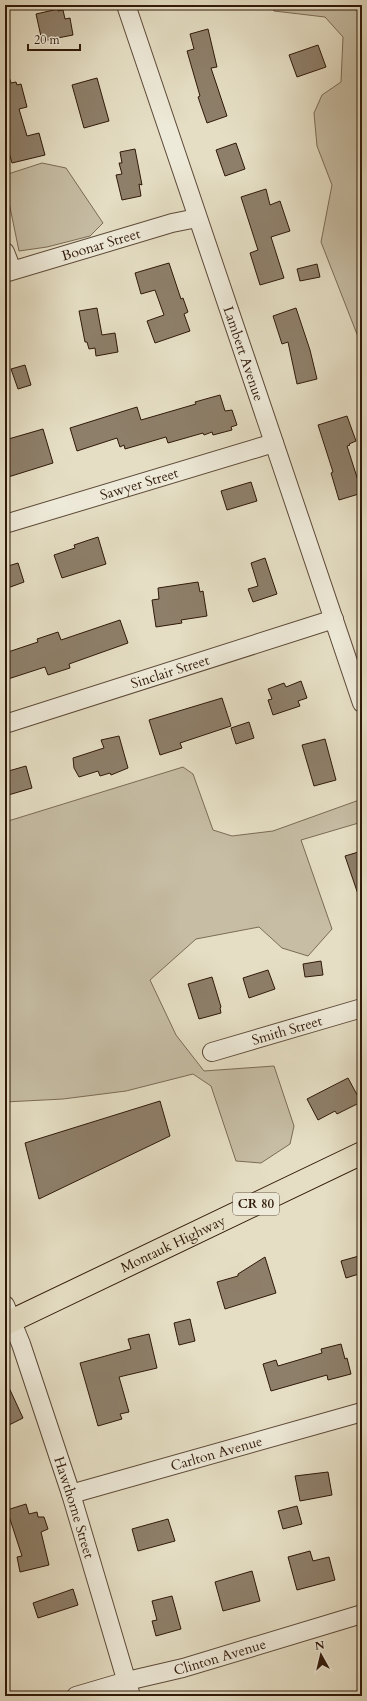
<svg xmlns="http://www.w3.org/2000/svg" width="367" height="1701" font-family="Cardo,serif">
	<rect width="100%" height="100%" fill="#e5dec4"/>
	<filter id="stains"><feTurbulence type="fractalNoise" baseFrequency=".005" numOctaves="4"/><feColorMatrix values="0 0 0 0 .2 0 0 0 0 .09 0 0 0 0 .02 0 0 0 .5 -.17"/></filter>
	<radialGradient id="worn" r=".72"><stop offset=".6" stop-color="#630" stop-opacity="0"/><stop offset="1" stop-color="#630" stop-opacity=".3"/></radialGradient>
	<!-- green -->
	<path fill="#c6bda4" stroke="#7b6b56" d="M272,5H362V347L321,242L332,185L317,146L314,113L322,95L341,82L343,37L325,17L274,11Z
		M42,163L66,168L103,223L90,236L47,247L19,251L5,183V175Z
		M183,767L193,774L213,830L232,836L273,831L362,799V822L301,840L332,929L308,956L282,948L259,927L196,939L150,980L176,1035L204,1071L274,1066L294,1126L290,1144L261,1163L236,1161L211,1086L193,1074L126,1091L63,1099L5,1102V822Z"/>
	<!-- building -->
	<path fill="#8e7f6a" stroke="#301909" d="M58,9V11L63,10L65,19L70,18L73,35L42,41L36,14Z
		M208,29L217,67L211,68L227,116L207,123L198,97L200,96L187,51L194,49L190,34Z
		M318,45L326,67L297,77L289,55Z
		M8,74L11,83L16,82L17,85L21,84L27,107L19,109L27,136L39,133L45,155L12,163L5,139V75Z
		M97,78L109,121L84,128L72,85Z
		M236,143L245,169L225,176L216,150Z
		M135,149L142,185L139,184L141,196L122,200L116,175L122,174L119,163H122L120,152Z
		M266,189L270,205L280,201L290,231L271,237L284,278L260,285L250,253L258,250L241,197Z
		M169,263L181,299L183,298L188,312L184,314L190,331L155,343L147,321L164,315L155,290L141,294L135,273Z
		M317,264L320,277L300,281L297,269Z
		M97,308L102,335L115,333L118,352L96,356L95,348L89,349L87,342H85L79,311Z
		M296,308L310,350L317,379L297,384L288,342L282,344L273,316Z
		M25,365L31,385L18,389L11,369Z
		M220,395L225,411L232,410L237,425L231,427L232,430L213,435L212,432L204,435L203,433L168,443L166,437L125,449L124,445L120,447L117,438L77,451L70,428L137,407L141,420L196,404L195,402Z
		M347,416L356,441L349,444L350,445L347,446L362,493L339,500L331,473L333,472L318,425Z
		M43,429L53,463L5,478V440Z
		M251,482L257,501L227,510L221,491Z
		M98,537L106,564L62,578L54,555L75,548L74,545Z
		M265,558L277,594L253,602L248,589L258,586L251,563Z
		M18,563L24,582L5,589V567Z
		M198,582L200,592L203,591L207,616L181,620L182,623L156,627L152,600L159,599L158,588Z
		M120,620L128,643L69,664L70,668L48,675L45,667L5,680V653L38,642L37,639L58,632L61,640Z
		M301,681L307,698L298,701L300,706L273,715L268,700L272,699L268,689L284,683L286,687Z
		M222,698L231,726L180,743L182,748L160,755L149,720Z
		M249,722L254,738L236,744L231,728Z
		M119,736L128,768L111,775L110,773L100,776L98,771L79,777L74,768L73,758L104,748L101,740Z
		M325,739L336,780L314,786L302,745Z
		M26,766L32,788L5,796V772Z
		M362,851V900H360L345,856Z
		M321,961L323,975L305,977L303,964Z
		M268,970L275,989L249,998L243,978Z
		M212,977L221,1007L220,1008L221,1013L199,1019L188,984Z
		M348,1078L361,1102L337,1114L335,1111L318,1120L307,1099Z
		M160,1101L170,1136L39,1199L25,1143Z
		M359,1256V1257H362V1273L346,1278L341,1261Z
		M265,1257L276,1293L225,1309L217,1282L238,1276V1274Z
		M190,1319L195,1341L179,1345L174,1323Z
		M149,1334L157,1368L119,1377L129,1412L120,1414L122,1419L98,1426L80,1363L131,1349L128,1339Z
		M341,1344L345,1359L347,1358L351,1374L328,1380L327,1375L271,1391L263,1364L276,1360L278,1366L322,1353L321,1349Z
		M5,1379L23,1418L5,1427Z
		M328,1472L332,1495L300,1501L295,1476Z
		M26,1504L29,1514L37,1512L38,1517H44L48,1529L41,1532L49,1565L20,1572L17,1557L22,1556L7,1510Z
		M297,1506L302,1524L283,1529L278,1511Z
		M168,1519L175,1541L138,1551L132,1529Z
		M310,1551L313,1561L329,1557L335,1580L297,1590L288,1557Z
		M252,1571L260,1601L223,1611L215,1582Z
		M73,1589L78,1605L38,1618L33,1603Z
		M172,1596L181,1629L156,1636L152,1621L157,1620L152,1601Z"/>
	<g fill="none" stroke-linecap="round" stroke-linejoin="round">
		<!-- minor casing -->
		<g stroke="#5d4a38" stroke-width="20">
			<g id="minor">
				<path id="s1" d="M126,5L362,703"/>
				<path d="M5,252L12,270"/>
				<path id="s2" d="M5,273L172,223L197,218"/>
				<path id="s3" d="M5,524L274,443"/>
				<path id="s4" d="M5,724L334,619"/>
				<path id="s5" d="M212,1052L362,1008"/>
				<path id="s6" d="M5,1305L21,1344L71,1494L131,1696"/>
				<path id="s7" d="M71,1494L362,1412"/>
				<path id="s8" d="M76,1696L127,1681L183,1668L362,1614"/>
			</g>
		</g>
		<!-- primary casing -->
		<g stroke="#301909" stroke-width="24">
			<g id="primary">
				<path id="s9" d="M5,1324L362,1153"/>
			</g>
		</g>
		<!-- minor -->
		<use href="#minor" stroke="#eeead9" stroke-width="18"/>
		<!-- primary -->
		<use href="#primary" stroke="#e5dec4" stroke-width="22"/>
	</g>
	<g text-anchor="middle" dominant-baseline="central" stroke-width="3" stroke-linejoin="round" paint-order="stroke">
		<!-- shield labels -->
		<rect fill="#eeead9" stroke="#695847" stroke-width="1" x="233" y="1193" width="46" height="22" rx="3"/>
		<g font-size="13" font-weight="bold" fill="#301909">
			<text x="256" y="1204">CR 80</text>
		</g>
		<!-- street labels -->
		<g font-size="14" fill="#301909" stroke="#eeead9">
			<text stroke="none"><textPath href="#s2" startOffset="100">Boonar Street</textPath></text>
			<text stroke="none"><textPath href="#s1" startOffset="368">Lambert Avenue</textPath></text>
			<text stroke="none"><textPath href="#s3" startOffset="140">Sawyer Street</textPath></text>
			<text stroke="none"><textPath href="#s4" startOffset="173">Sinclair Street</textPath></text>
			<text stroke="none"><textPath href="#s5" startOffset="78">Smith Street</textPath></text>
			<text stroke="none"><textPath href="#s9" startOffset="186">Montauk Highway</textPath></text>
			<text stroke="none"><textPath href="#s7" startOffset="151">Carlton Avenue</textPath></text>
			<text stroke="none"><textPath href="#s6" startOffset="214">Hawthorne Street</textPath></text>
			<text stroke="none"><textPath href="#s8" startOffset="149">Clinton Avenue</textPath></text>
		</g>
	</g>
	<!-- margin -->
	<rect width="367" height="1701" fill="none" stroke="#e5dec4" stroke-width="20"/>
	<rect x="6" y="6" width="355" height="1689" fill="none" stroke="#301909" stroke-width="2"/>
	<rect x="10" y="10" width="347" height="1681" fill="none" stroke="#301909"/>
	<!-- north arrow -->
	<g transform="translate(321 1655) rotate(352)" stroke="#eeead9" stroke-width="3" paint-order="stroke">
	<path d="M0-3L7 15L0 10L-7 15Z" fill="#301909"/>
	<text y="-6" font-size="11" font-weight="bold" text-anchor="middle" fill="#301909">N</text>
	</g>
	<!-- scale -->
	<path d="M28 44v6h52v-6" fill="none" stroke="#301909" stroke-width="2"/>
	<text x="34" y="44" font-size="12" fill="#301909" stroke="#eeead9" stroke-width="3" paint-order="stroke">20 m</text>
	<rect width="100%" height="100%" filter="url(#stains)"/>
	<rect width="100%" height="100%" fill="url(#worn)"/>
</svg>
